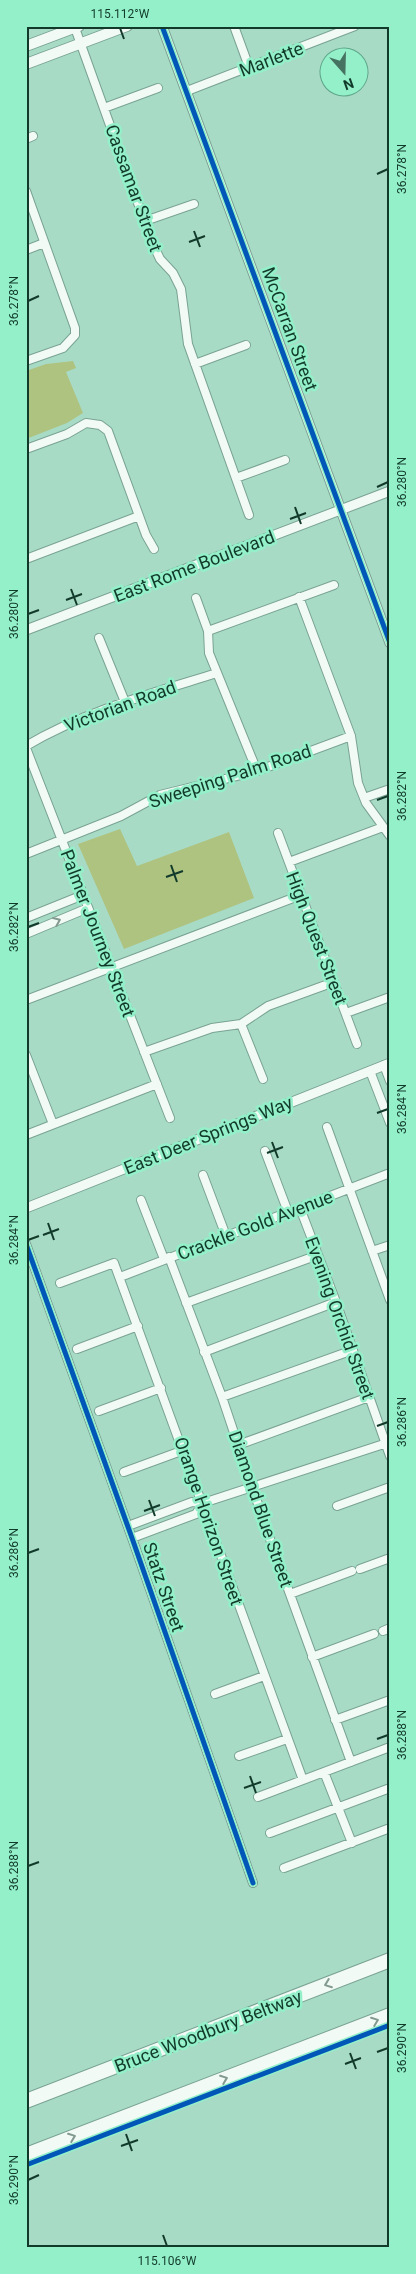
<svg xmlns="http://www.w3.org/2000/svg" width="416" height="2274" font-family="Roboto,sans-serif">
	<rect width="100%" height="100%" fill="#a8dbc6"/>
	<!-- green -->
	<path fill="#afc381" d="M73,361L76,368L66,372L83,413L67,423L26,439V371L46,364Z
		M120,829L137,866L229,832L254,898L124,949L78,844Z"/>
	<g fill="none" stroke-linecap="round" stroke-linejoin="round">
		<!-- minor casing -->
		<g stroke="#79a393" stroke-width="10">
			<path id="minor" d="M234,26L249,67
				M75,28L152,242L160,259L173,273L181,289L188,344L249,515
				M187,91L355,26
				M104,108L158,88
				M26,139L33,136
				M26,191L75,328V335L63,348L26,361
				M145,221L194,204
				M26,250L44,243
				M195,364L246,345
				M26,449L67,434L86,423L100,425L108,431L146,535L154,549
				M236,478L285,460
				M26,559L139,516
				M299,597L351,736L358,783L366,803L390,836
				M196,598L208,631L209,653L257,771
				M208,631L334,585
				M99,638L125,702
				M26,746C85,711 153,693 217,673
				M26,748L170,1118
				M364,798L390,789
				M278,833L357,1044
				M26,854L121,816L160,795L257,771L351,736
				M289,862L383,827
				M26,918L83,895
				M26,934L88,908
				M26,1000L301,895
				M346,1013L390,997
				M241,1024L263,1079
				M144,1052L212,1028L241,1024L268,1006L334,982
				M26,1055L53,1124
				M384,1065L390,1081
				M370,1071L390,1123
				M327,1127L390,1300
				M26,1135L157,1084
				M265,1151L288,1212
				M203,1175L226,1236
				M141,1200L164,1259
				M300,1208L336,1302L390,1456
				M26,1244L132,1538L253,1883
				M372,1251L390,1245
				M169,1257L222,1397L267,1531L351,1762
				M120,1277L390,1173
				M60,1283L114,1263L303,1780
				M186,1303L318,1255
				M77,1349L138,1326
				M204,1352L336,1302
				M222,1397L353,1350
				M99,1411L161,1388
				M238,1445L369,1397
				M124,1472L184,1450
				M337,1506L390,1487
				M128,1526L192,1502L203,1503L390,1442
				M132,1538L196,1514L203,1503
				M360,1569L390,1558
				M290,1594L352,1571
				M383,1631L390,1628
				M312,1657L374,1634
				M215,1694L264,1676
				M335,1720L390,1700
				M239,1756L287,1739
				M324,1772L352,1843
				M258,1797L390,1747
				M270,1833L390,1788
				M284,1868L390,1828"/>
		</g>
		<!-- tertiary casing -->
		<g stroke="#79a393" stroke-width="11">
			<path id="tertiary" d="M162,26L390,643
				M26,630L390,491
				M26,1208L390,1063"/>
		</g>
		<!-- secondary casing -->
		<g stroke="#79a393" stroke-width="12">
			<path id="secondary" d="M26,46L79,26
				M26,64L127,26"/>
		</g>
		<!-- motorway casing -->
		<g stroke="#79a393" stroke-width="16">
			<path id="motorway" d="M26,2101L390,1960
				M26,2155L390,2015"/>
		</g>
		<!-- minor -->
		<use href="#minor" stroke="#f2faf6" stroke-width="8"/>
		<!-- tertiary -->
		<use href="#tertiary" stroke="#f2faf6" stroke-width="9"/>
		<!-- secondary -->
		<use href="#secondary" stroke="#f2faf6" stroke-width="10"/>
		<!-- motorway -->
		<use href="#motorway" stroke="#f2faf6" stroke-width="14"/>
		<!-- cycleway casing -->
		<g stroke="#93f0c9" stroke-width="8">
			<path id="cycleway" d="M162,26L390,643
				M26,1244L132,1538L253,1883
				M26,2165L390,2025"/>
		</g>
		<!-- cycleway -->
		<use href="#cycleway" stroke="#0057b8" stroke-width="5"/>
	</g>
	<!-- one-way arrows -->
	<defs><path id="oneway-chevron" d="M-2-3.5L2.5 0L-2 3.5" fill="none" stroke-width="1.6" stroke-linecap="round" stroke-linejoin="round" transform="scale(1.25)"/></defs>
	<g stroke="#829a90">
		<use href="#oneway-chevron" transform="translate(57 921) rotate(-23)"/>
		<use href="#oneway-chevron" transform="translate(328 1984) rotate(159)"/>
		<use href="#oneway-chevron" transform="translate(375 2021) rotate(-21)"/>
		<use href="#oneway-chevron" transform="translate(224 2079) rotate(-21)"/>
		<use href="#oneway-chevron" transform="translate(72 2137) rotate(-21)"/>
	</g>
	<!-- ticks -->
	<path fill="none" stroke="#123a2b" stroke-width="2" d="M120,28L124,39M377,174L388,169M194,231L200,247M189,242L205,236M28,301L39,296M377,487L388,482M295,507L301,524M290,519L306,513M71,589L77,605M66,600L82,594M28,614L39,610M377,800L388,796M171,865L177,882M166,877L183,871M28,927L39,923M377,1113L388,1109M272,1142L278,1158M267,1153L283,1147M48,1223L54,1240M43,1235L59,1229M28,1240L39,1236M377,1426L388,1422M149,1500L155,1516M144,1511L160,1505M28,1553L39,1549M377,1739L388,1735M250,1776L256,1793M244,1788L261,1782M28,1866L39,1862M377,2052L388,2048M350,2053L356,2069M345,2064L361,2058M126,2134L132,2151M121,2146L138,2140M28,2180L39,2175M163,2235L167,2246"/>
	<g text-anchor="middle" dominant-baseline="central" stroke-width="5" stroke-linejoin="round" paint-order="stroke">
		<!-- street labels -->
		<g font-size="18" fill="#123a2b" stroke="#93f0c9">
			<text transform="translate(271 59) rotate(-21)">Marlette</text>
			<text transform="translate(134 188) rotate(70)">Cassamar Street</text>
			<text transform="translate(290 329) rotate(70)">McCarran Street</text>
			<text transform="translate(194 566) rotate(-21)">East Rome Boulevard</text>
			<text transform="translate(120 706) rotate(-20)">Victorian Road</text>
			<text transform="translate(230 776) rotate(-18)">Sweeping Palm Road</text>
			<text transform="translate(98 933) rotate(69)">Palmer Journey Street</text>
			<text transform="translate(317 938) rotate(69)">High Quest Street</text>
			<text transform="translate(208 1135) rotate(-22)">East Deer Springs Way</text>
			<text transform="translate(255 1225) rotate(-21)">Crackle Gold Avenue</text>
			<text transform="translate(340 1318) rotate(70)">Evening Orchid Street</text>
			<text transform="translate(261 1509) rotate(71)">Diamond Blue Street</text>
			<text transform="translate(209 1521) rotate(71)">Orange Horizon Street</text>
			<text transform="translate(164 1587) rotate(71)">Statz Street</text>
			<text transform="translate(208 2031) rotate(-21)">Bruce Woodbury Beltway</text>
		</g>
	</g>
	<!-- border -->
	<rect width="416" height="2274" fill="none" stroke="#93f0c9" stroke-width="55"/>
	<!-- north arrow -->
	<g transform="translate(344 72) rotate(160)"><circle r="24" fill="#93f0c9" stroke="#5fa78a"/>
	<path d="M0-4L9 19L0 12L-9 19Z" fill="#467261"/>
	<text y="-8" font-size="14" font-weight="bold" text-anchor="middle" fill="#123a2b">N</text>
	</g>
	<rect x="28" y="28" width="360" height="2218" fill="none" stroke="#123a2b" stroke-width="2"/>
	<g font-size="12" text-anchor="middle" fill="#123a2b">
		<text x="120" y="18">115.112°W</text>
		<text transform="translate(402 169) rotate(-90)" y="4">36.278°N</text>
		<text transform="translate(14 301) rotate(-90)" y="4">36.278°N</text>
		<text transform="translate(402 482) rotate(-90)" y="4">36.280°N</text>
		<text transform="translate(14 614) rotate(-90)" y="4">36.280°N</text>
		<text transform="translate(402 796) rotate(-90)" y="4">36.282°N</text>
		<text transform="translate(14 927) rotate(-90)" y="4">36.282°N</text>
		<text transform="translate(402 1109) rotate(-90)" y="4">36.284°N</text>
		<text transform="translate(14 1240) rotate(-90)" y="4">36.284°N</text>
		<text transform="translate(402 1422) rotate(-90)" y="4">36.286°N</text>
		<text transform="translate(14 1553) rotate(-90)" y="4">36.286°N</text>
		<text transform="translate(402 1735) rotate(-90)" y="4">36.288°N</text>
		<text transform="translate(14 1866) rotate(-90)" y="4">36.288°N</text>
		<text transform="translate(402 2048) rotate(-90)" y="4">36.290°N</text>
		<text transform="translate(14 2180) rotate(-90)" y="4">36.290°N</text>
		<text x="167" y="2265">115.106°W</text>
	</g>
</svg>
